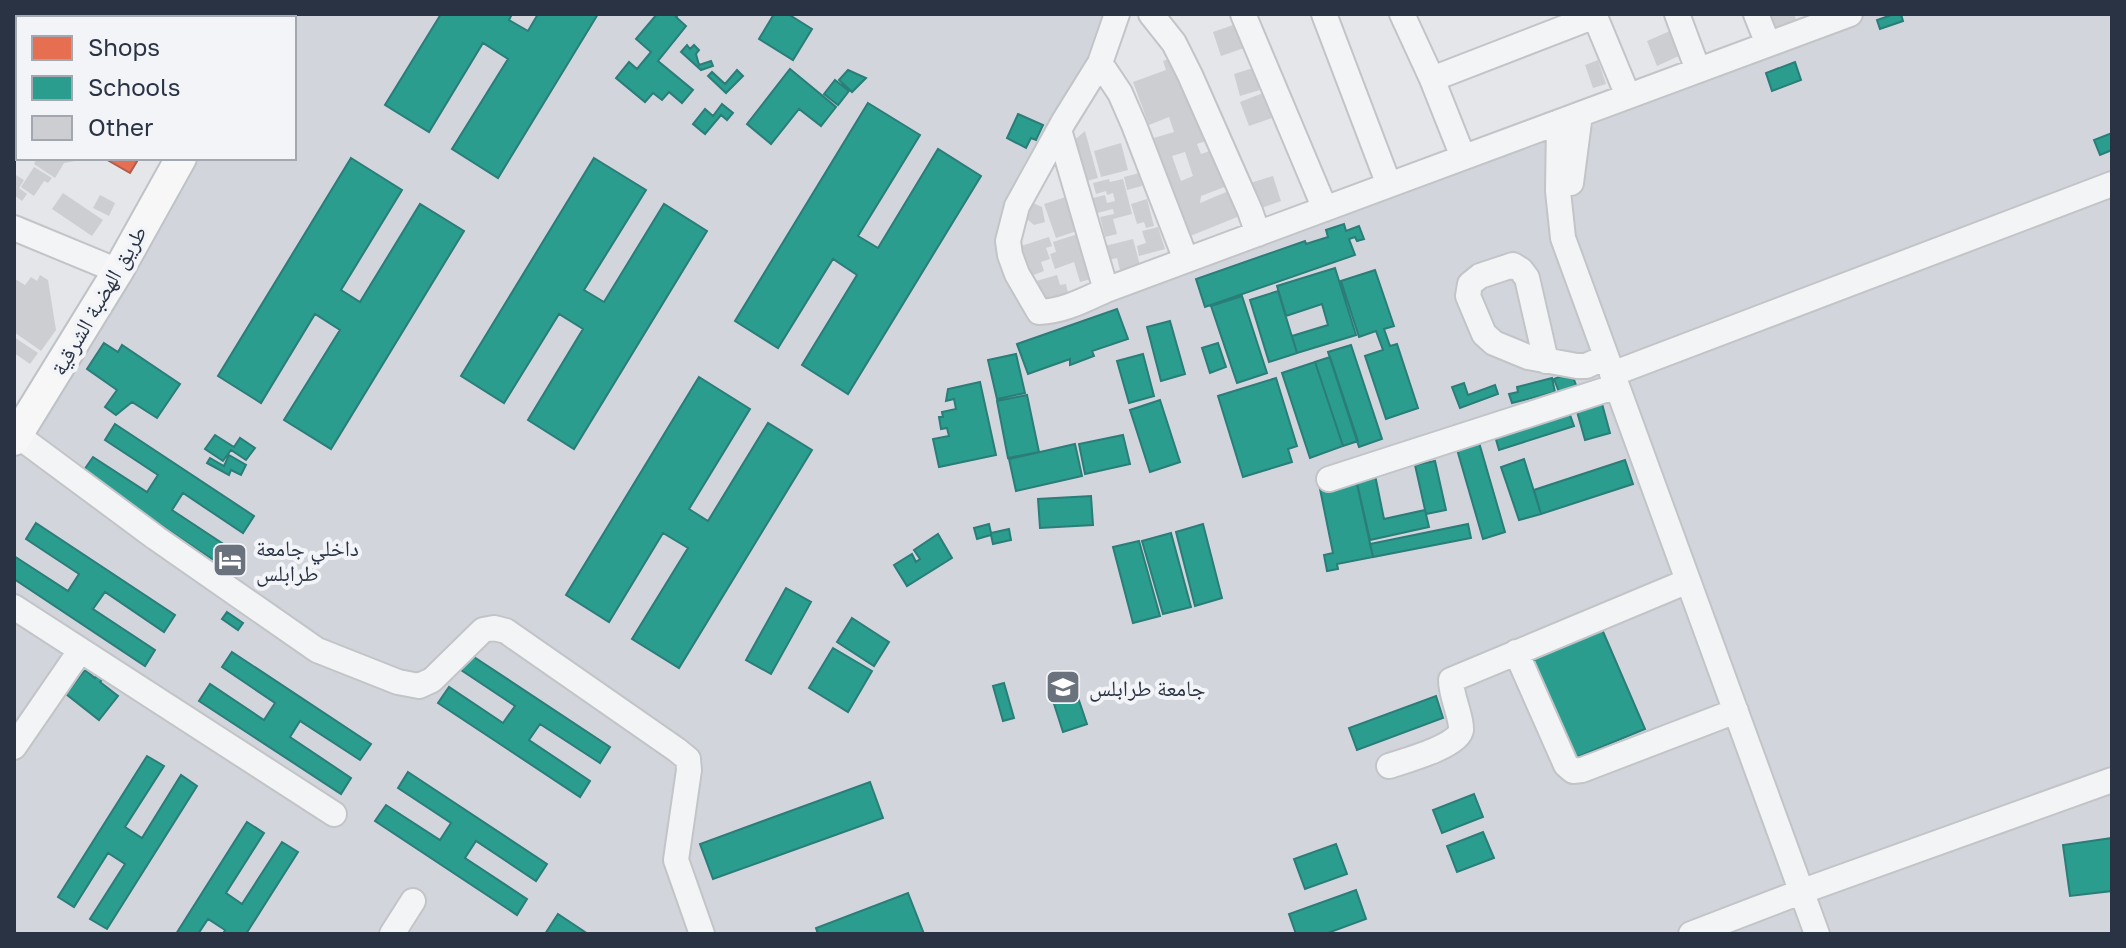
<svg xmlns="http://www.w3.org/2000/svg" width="2126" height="948" font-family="'Golos Text','Noto Naskh Arabic',sans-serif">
	<rect width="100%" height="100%" fill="#e4e6e9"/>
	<!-- built -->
	<path fill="#d2d6dc" d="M266,14H1117L1008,241L1040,312L1850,14H2112V934H14V440L181,158H294V18H264Z"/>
	<!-- shops -->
	<path fill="#e76f51" stroke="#ae5d4d" stroke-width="2" d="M111,14H178L185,18H108Z
		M104,158H139L130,173Z"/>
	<!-- schools -->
	<path fill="#2a9d8f" stroke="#2a7d78" stroke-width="2" d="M441,14H512L509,20L528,31L538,14H598L498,178L452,149L508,59L483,43L429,132L385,105Z
		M657,14H679L676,17L686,26L658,61L693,90L682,103L669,92L662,100L653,93L645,102L616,78L629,62L637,69L651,52L636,39Z
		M774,14H788L812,29L793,60L759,39Z
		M1894,14H1901L1903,21L1880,29L1877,20Z
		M687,45L690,49L694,45L699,50L696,54L699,65L711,61L713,66L701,70L681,52Z
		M1795,62L1801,80L1772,91L1766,73Z
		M790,69L836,107L821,126L799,109L771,144L747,124Z
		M737,70L743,76L726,93L708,76L712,72L725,84Z
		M848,70L866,78L852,92L839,80Z
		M835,80L849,91L838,105L824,94Z
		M868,103L920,135L858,236L878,248L938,149L981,176L848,394L802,365L857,275L833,259L778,348L735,321Z
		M722,104L733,113L727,120L721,115L705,134L693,124L705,109L713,116Z
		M1018,114L1043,125L1036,140L1031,138L1026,148L1007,138Z
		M2112,133V150L2100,155L2094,140Z
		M351,158L402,190L341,290L360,302L420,204L464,231L331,449L284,420L340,330L315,314L261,403L218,376Z
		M594,158L646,190L584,290L604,302L664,204L707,231L574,449L528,420L583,329L559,314L504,403L461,376Z
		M1344,224L1346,231L1359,226L1364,239L1357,241L1355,237L1349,239L1355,255L1205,307L1196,279L1305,241L1306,244L1328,237L1326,230Z
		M1335,268L1356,335L1297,353L1292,336L1328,325L1322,304L1286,316L1277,286Z
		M1375,270L1394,326L1384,329L1390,346L1397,344L1418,408L1386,419L1365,356L1383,350L1376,331L1359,337L1341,281Z
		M1278,291L1297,353L1269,362L1250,300Z
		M1242,296L1267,373L1237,383L1211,306Z
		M1117,309L1128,339L1092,351L1094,356L1070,365V359L1028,374L1017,344Z
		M1170,321L1185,374L1161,381L1147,327Z
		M104,343L118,352L122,345L180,384L157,418L132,402L116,415L105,407L117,390L87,369Z
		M1218,343L1226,367L1210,373L1202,348Z
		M1351,345L1382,439L1359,447L1328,352Z
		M1016,354L1025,393L997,399L988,360Z
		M1143,354L1154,396L1129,403L1117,361Z
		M1330,357L1358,441L1343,446L1315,362Z
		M1315,362L1343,446L1310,458L1282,373Z
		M1571,372L1576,385L1559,392L1554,379Z
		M699,377L750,409L689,509L708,521L768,423L812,450L679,668L632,639L688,548L663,533L609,622L566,595Z
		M1276,378L1297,446L1288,449L1292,462L1243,477L1218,396Z
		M1552,378L1555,392L1512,403L1509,394L1518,392L1517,387Z
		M980,382L996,455L939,467L933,439L949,436L947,428L941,429L939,417H943L942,412L956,409L954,399L946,401L948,389Z
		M1464,383L1468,395L1495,385L1498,394L1460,408L1452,387Z
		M1027,395L1039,452L1008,458L997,401Z
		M1160,400L1180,462L1150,472L1130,410Z
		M1601,400L1610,433L1585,440L1576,408Z
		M1569,412L1574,426L1499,450L1495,436Z
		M115,424L254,516L243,533L183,493L172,510L234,551L224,567L82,473L93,457L147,492L158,475L105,440Z
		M215,435L234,447L240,438L255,448L246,460L231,450L223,461L205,449Z
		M1123,435L1130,464L1085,474L1079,444Z
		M1478,439L1505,532L1483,539L1456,446Z
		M1075,444L1082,476L1016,491L1009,459Z
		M229,455L246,465L241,475L231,470L229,475L207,463L210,458L224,466Z
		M1524,459L1541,514L1519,520L1501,467Z
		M1625,460L1633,484L1541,514L1534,490Z
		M1435,461L1446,510L1426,514L1415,465Z
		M1375,475L1384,519L1425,510L1429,527L1370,540L1356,479Z
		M1356,479L1373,557L1337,564L1338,569L1327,571L1324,555L1333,553L1319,484Z
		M1091,496L1093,525L1040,528L1038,499Z
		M36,523L175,615L164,632L105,592L93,609L155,650L145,666L14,579V556L68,591L79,574L26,539Z
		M989,524L991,533L1009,529L1011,540L993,544L991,535L977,539L974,528Z
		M1203,524L1222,598L1195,606L1176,532Z
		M1468,524L1471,538L1373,557L1370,544Z
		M1171,533L1191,607L1163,614L1142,541Z
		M938,534L952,558L907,586L894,565L912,554L916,562L920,559L914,550Z
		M1139,541L1160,616L1133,623L1113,547Z
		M786,588L811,602L771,674L746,660Z
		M227,612L243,623L238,630L222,619Z
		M852,618L889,642L874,666L837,642Z
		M1601,627L1645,729L1570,760L1527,659Z
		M833,648L872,671L848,712L809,688Z
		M232,652L371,744L360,760L300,721L290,737L351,778L341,794L199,701L210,684L264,720L275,703L222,667Z
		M471,655L610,747L600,763L540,724L529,740L590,781L580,797L438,703L449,687L503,723L515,706L461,670Z
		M85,670L95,678L98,674L104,678L100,682L118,696L99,720L66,694Z
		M1060,671L1063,679L1071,677L1087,724L1063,732L1048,685L1052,684L1049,675Z
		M1004,683L1014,718L1003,721L993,686Z
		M1436,696L1443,718L1357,750L1349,728Z
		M147,756L164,766L125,827L142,838L181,775L197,786L107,929L90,919L125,864L108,853L74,907L58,897Z
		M408,772L547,864L536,881L476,841L465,858L527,899L517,915L375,821L386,805L440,840L451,823L398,788Z
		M870,782L883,818L713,879L700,844Z
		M1474,794L1483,817L1442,833L1433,810Z
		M247,822L264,833L226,893L242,904L282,842L298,852L246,934H223L225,930L208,919L198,934H176Z
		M1483,832L1494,858L1457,872L1447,846Z
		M2112,838V891L2070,896L2063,845Z
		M1336,844L1347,874L1305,889L1294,859Z
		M1356,890L1366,919L1325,934H1296L1289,914Z
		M908,893L924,934H818L816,928Z
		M558,914L588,934H545Z"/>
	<!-- building -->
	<path fill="#ccced1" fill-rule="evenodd" d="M1763,14H1794L1797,22L1770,32Z
		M1236,24L1244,48L1221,56L1213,32Z
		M1670,31L1681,55L1657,66L1647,41Z
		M1175,57L1206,141L1197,144L1201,154L1213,150L1227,186L1201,196L1200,203L1231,190L1242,215L1183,239L1147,140L1174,132L1169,117L1149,125L1133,82L1166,70L1163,61ZM1185,152L1193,176L1181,181L1172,156Z
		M1598,60L1606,84L1593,88L1585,65Z
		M1253,68L1260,90L1240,96L1234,74Z
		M1263,93L1272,118L1249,126L1240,102Z
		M1085,131L1098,178L1083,182L1071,143Z
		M1121,143L1128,170L1101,177L1094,151Z
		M37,158H75V161L64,163L55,178L34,164Z
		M34,167L52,178L48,183L44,181L34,196L21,187Z
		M1139,173L1142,186L1127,190L1124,177Z
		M14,174L24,180L19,188L27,194L22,201L14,195Z
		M1273,176L1281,201L1253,211L1244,185Z
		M1109,179L1110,182L1123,179L1132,214L1113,219L1117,234L1105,237L1100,217L1114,214L1113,209L1097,213L1093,198L1105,195L1107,203L1115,201L1113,193L1107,195L1106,191L1096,194L1093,183Z
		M63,193L103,220L92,236L52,209Z
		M100,195L115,203L109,216L93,208Z
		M1069,196L1080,230L1056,238L1044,204Z
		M1147,199L1154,226L1146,228L1144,222L1137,224L1131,204Z
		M1033,203L1042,207L1045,222L1034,225L1027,219Z
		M1158,227L1165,249L1139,256L1137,246L1146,243L1142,231Z
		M1084,232L1098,277L1080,282L1074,262L1055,269L1050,254L1056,252L1053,242Z
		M1049,237L1052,246L1046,248L1050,259L1041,262L1044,271L1031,276L1021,246Z
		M1133,239L1140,265L1120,270L1117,258L1105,261L1101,247Z
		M40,275L48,280L56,330L41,351L14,332V280L15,279L25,285L31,277L37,281Z
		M1057,275L1060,285L1066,284L1070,301L1040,309L1033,282Z
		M14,337L38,353L30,364L14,353Z"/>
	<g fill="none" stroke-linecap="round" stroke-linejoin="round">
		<!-- minor-tunnel -->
		<path stroke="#bfc2c8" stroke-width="24" stroke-dasharray="24 12" stroke-linecap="butt" d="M175,18L178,14"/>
		<!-- minor casing -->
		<g stroke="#c2c4c7" stroke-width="28">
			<path id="minor" d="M1117,14L1100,63L1064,121L1017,206L1008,241L1010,255L1017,274L1039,312C1064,311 1084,300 1106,290L1850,14
				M1151,14L1174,43L1190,75L1250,211L1258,234
				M1243,14L1325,209
				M1324,14L1389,185
				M1402,14L1432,79L1463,157
				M1594,14L1628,96
				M1677,14L1698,70
				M1756,14L1768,44
				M1100,63L1120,93L1134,125L1186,260
				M14,76L18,79
				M1432,79L1595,16
				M1559,122L1558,191L1563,238L1817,934
				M1059,130L1106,290
				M1571,183L1580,114
				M14,228L118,271
				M1546,361L1527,278L1521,270L1513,265L1480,276L1470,284L1468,296L1484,334L1494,343L1528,357L1577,366H1586L1606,357
				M1612,374L2112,184
				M17,435L156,538L317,650L398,682L419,686L432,680L483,630L494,628L506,631L677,750L688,759L689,770L676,860L702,934
				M1329,479L1617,386
				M14,607L334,814
				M1516,652L1566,765L1573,771L1582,770L1736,711
				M14,747L80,651
				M1389,766C1404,761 1459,746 1461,730C1462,717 1451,697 1451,680L1688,581
				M392,934L413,901
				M1691,934L1803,891L2112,780"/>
		</g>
		<!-- major casing -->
		<g stroke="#bfc3c7" stroke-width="34">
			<path id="major" d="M264,18L266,14
				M14,440L118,271L181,158"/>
		</g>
		<!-- minor -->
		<use href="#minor" stroke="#f3f4f6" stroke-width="24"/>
		<!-- major -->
		<use href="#major" stroke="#f7f7f7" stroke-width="30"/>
	</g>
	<!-- icons -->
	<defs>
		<g id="hotel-square" transform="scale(1.8)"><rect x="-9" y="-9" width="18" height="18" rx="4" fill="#6a727d" stroke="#f2f4f8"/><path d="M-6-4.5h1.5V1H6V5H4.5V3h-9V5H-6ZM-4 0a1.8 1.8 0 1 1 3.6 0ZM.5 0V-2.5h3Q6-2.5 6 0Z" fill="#fff"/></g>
		<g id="university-square" transform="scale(1.8)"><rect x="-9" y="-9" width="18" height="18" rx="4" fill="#6a727d" stroke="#f2f4f8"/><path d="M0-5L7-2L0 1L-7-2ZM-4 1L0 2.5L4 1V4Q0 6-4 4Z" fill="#fff"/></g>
	</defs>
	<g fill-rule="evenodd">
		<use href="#hotel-square" x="230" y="560"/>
		<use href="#university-square" x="1063" y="687"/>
	</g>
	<g text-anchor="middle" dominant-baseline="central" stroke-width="8" stroke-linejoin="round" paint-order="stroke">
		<!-- street labels -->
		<g font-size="22" fill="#293343" stroke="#f2f4f8">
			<text transform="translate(98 300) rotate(-60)">طريق الهضبة الشرقية</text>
		</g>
		<!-- poi labels -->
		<g font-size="22" fill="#293343" stroke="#f2f4f8" text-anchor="start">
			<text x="256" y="547">داخلي جامعة<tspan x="256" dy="25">طرابلس</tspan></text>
			<text x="1089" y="687">جامعة طرابلس</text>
		</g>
	</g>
	<!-- border -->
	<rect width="2126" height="948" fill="none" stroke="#293343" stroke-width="32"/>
	<!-- legend -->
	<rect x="16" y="16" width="280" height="144" fill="#f2f4f8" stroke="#a2a7b0" stroke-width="2"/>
	<rect x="32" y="36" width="40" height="24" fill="#e76f51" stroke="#a2a7b0" stroke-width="2"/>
	<text x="88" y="56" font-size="24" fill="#293343">Shops</text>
	<rect x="32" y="76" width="40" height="24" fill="#2a9d8f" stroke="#a2a7b0" stroke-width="2"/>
	<text x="88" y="96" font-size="24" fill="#293343">Schools</text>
	<rect x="32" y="116" width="40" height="24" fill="#ccced1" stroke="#a2a7b0" stroke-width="2"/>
	<text x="88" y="136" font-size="24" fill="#293343">Other</text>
</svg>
